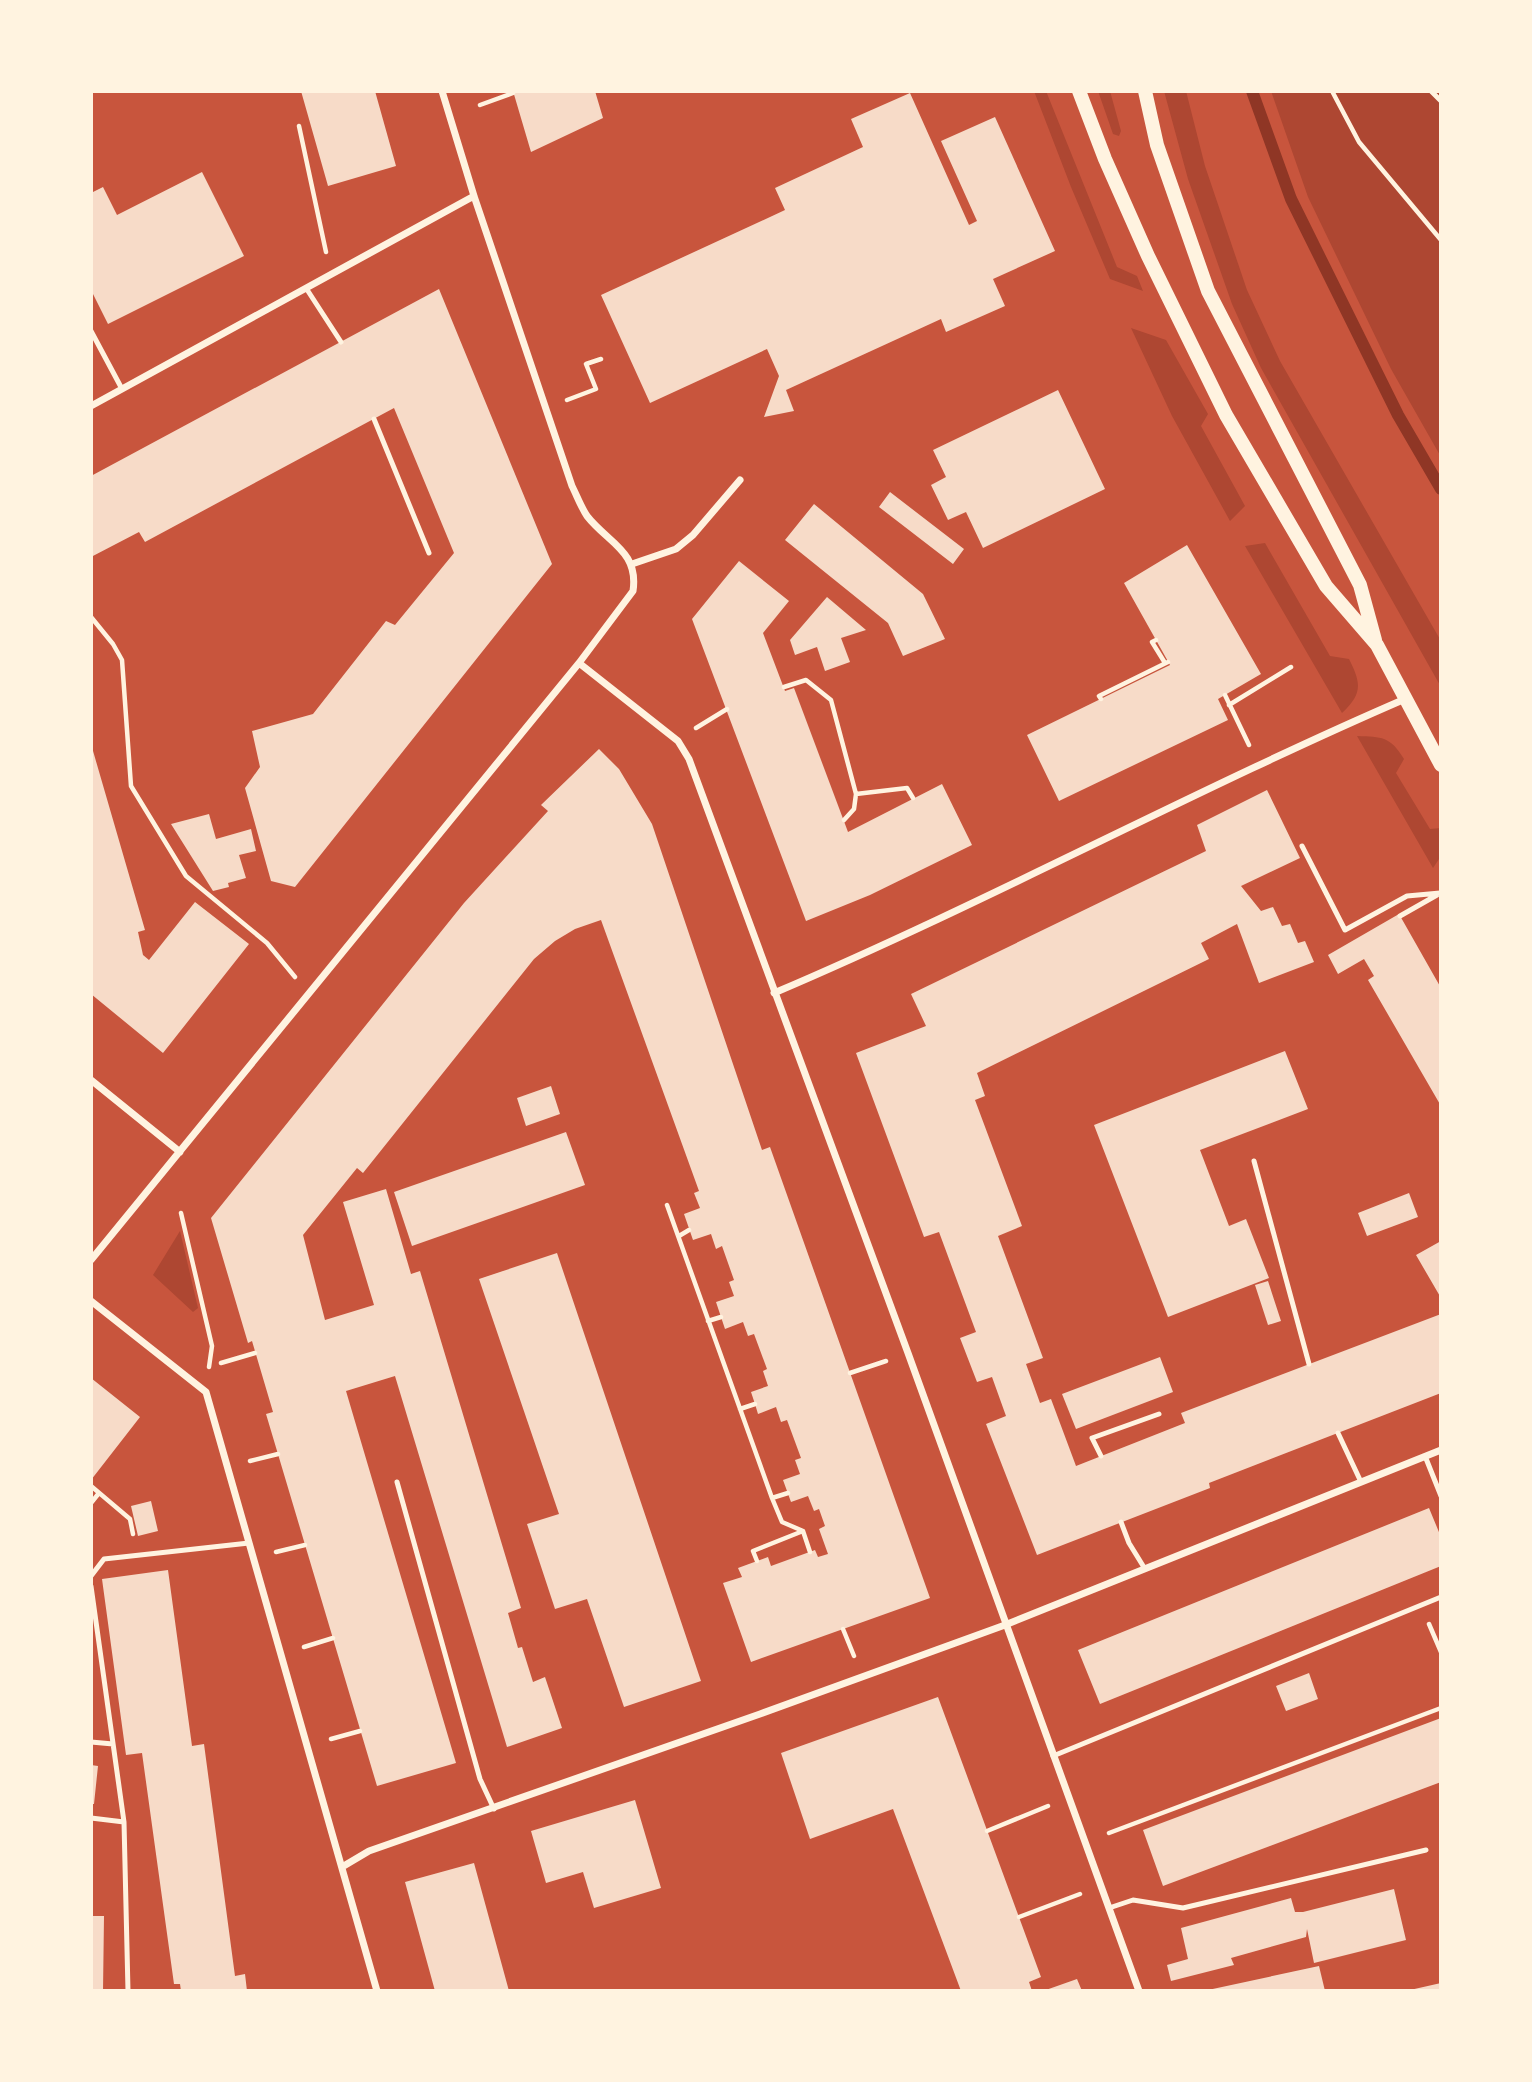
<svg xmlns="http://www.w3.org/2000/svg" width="1532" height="2082" font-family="'Alegreya Sans',sans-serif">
	<rect width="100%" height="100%" fill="#c8553d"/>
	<!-- green -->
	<path fill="#ae4732" d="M1034,91H1046L1117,267L1137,276L1143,291L1110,279L1071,187Z
		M1098,91H1110L1121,131L1119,136L1113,134Z
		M1164,91H1186L1205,166L1247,290L1280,361L1441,641V687L1261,368L1232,304L1188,179Z
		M1271,91H1441V457L1391,369L1308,197Z
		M1131,328L1166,340L1208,414L1201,426L1245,506L1230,521L1172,416Z
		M1265,543L1330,656L1349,659C1361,683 1363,693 1342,713L1245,546Z
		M1357,736C1382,737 1390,736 1404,759L1396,773L1430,829L1441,828V856L1433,868Z
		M180,1231L198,1308L193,1312L153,1275Z"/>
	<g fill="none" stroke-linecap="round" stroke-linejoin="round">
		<!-- stream -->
		<path stroke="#8f3625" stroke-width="12" d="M1252,91L1291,199L1398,415L1441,489"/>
	</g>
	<!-- building -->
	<path fill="#f7dbc8" d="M301,91H375L396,166L328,186Z
		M513,91H595L603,118L531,152Z
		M910,93L969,225L977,221L941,141L995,117L1055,251L993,279L1005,306L946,332L941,319L786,390L794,411L764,417L779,376L767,349L650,403L601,295L785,210L775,188L863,147L851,119Z
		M202,172L244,256L108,324L91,290V193L103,187L117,215Z
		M439,289L552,564L295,887L271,881L245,788L260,767L252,731L313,714L386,621L395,625L454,553L394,408L145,542L139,532L91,557V476Z
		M1058,390L1105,489L983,548L966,512L948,520L931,485L946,477L933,450Z
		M890,492L964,549L953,564L879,507Z
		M814,504L923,594L945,639L903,656L888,623L785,540Z
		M1187,545L1261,674L1218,699L1228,720L1059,801L1027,735L1170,665L1124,583Z
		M739,561L789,601L763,633L785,691L794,688L848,832L942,784L972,845L870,895L806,921L692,619Z
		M827,597L866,630L841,638L850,662L825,671L817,647L795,655L790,640Z
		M91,744L145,930L138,932L143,955L149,960L195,902L249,944L163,1053L91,994Z
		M599,749L619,769L652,824L762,1150L770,1147L930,1598L751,1662L723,1583L742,1577L738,1568L768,1557L771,1566L815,1550L818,1557L828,1554L819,1529L825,1526L819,1509L814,1511L808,1496L791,1502L783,1480L800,1474L795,1460L801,1458L787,1420L781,1422L776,1407L758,1414L755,1404L751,1392L768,1386L763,1371L767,1369L754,1334L748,1336L743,1322L725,1329L716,1302L734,1296L729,1282L734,1280L722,1246L716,1249L711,1234L693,1240L684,1214L700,1208L694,1193L699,1191L601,920L575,929L555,941L534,959L363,1173L357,1168L303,1235L325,1320L374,1305L343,1202L386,1189L411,1274L420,1271L521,1608L508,1613L518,1648L522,1647L533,1682L545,1677L562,1728L507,1747L395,1376L346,1391L456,1763L377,1786L266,1414L273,1412L252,1341L248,1343L211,1218L464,903L548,811L541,805Z
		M1267,790L1300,858L1241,886L1261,911L1273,907L1282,926L1290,924L1298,943L1305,941L1314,962L1259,983L1237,924L1201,943L1209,959L977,1073L985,1096L975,1100L1022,1226L998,1236L1043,1358L1026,1364L1040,1403L1051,1399L1076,1466L1185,1423L1181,1413L1441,1314V1393L1209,1483L1210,1488L1037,1555L986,1424L1006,1416L992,1377L977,1382L960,1338L976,1332L939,1232L924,1237L856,1053L926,1026L911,994L1206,851L1197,825Z
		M209,814L216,839L251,829L256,851L239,855L246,878L228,883L229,887L213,891L171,824Z
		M1399,914L1441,988V1106L1368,980L1374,976L1364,959L1338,974L1328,955Z
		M1285,1051L1308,1109L1200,1150L1229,1226L1246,1219L1269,1278L1168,1317L1094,1125Z
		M551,1086L560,1114L526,1126L517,1098Z
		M566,1132L585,1185L412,1246L394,1192Z
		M1409,1193L1418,1217L1367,1236L1358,1213Z
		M1441,1241V1298L1416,1255Z
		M557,1253L701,1681L624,1707L587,1599L555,1609L527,1524L559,1514L479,1279Z
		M1268,1281L1281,1321L1268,1325L1255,1285Z
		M1160,1357L1173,1392L1076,1429L1062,1394Z
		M91,1378L140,1417L91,1480Z
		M151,1501L158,1531L138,1536L131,1506Z
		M1429,1508L1441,1537V1566L1100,1704L1078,1650Z
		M168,1570L192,1746L204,1744L235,1976L245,1974L247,1991H181L180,1984H174L142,1753L126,1755L102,1579Z
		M1309,1673L1318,1699L1286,1711L1276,1686Z
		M938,1697L1041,1977L1029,1982L1032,1991H961L893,1809L810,1839L781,1753Z
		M1441,1718V1782L1163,1886L1143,1830Z
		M91,1765L98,1766L94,1804H91Z
		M635,1800L661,1888L594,1908L583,1872L546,1883L531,1831Z
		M474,1863L509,1991H435L405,1882Z
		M1394,1889L1406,1940L1314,1963L1307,1929L1306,1937L1231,1958L1234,1965L1171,1981L1167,1965L1188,1959L1181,1928L1291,1898L1295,1912H1303Z
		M91,1916H104L103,1991H91Z
		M1319,1966L1325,1991H1208V1990Z
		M1077,1979L1082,1991H1043Z
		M1441,1983V1991H1410V1990Z"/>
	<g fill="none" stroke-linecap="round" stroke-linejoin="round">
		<!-- path -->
		<path stroke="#fff3e0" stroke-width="4.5" d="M1332,91L1359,142L1441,240
			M480,105L513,93
			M299,126L326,252
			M567,400L596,389L586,364L601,359
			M91,617L113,644L122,660L131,786L186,876L267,943L295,977
			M1156,640L1152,642L1165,663
			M784,687L806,680L831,700L856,794L907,788L913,798
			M1225,695L1249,745
			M1101,699L1099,696L1168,662
			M1229,705L1291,667
			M696,728L727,709
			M844,820L854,809L856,794
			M667,1205L772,1498L782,1522L803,1531L810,1552
			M181,1213L212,1346L209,1367
			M679,1236L689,1230
			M708,1321L721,1317
			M221,1363L255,1353
			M850,1373L886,1361
			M740,1409L755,1404
			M250,1461L278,1454
			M91,1486L130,1519L133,1534
			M772,1498L788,1493
			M91,1503L99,1493
			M276,1552L305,1545
			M757,1561L753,1551L803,1531
			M1429,1624L1441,1652
			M843,1629L854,1656
			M304,1647L333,1638
			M331,1739L360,1731
			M987,1831L1048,1806
			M1109,1833L1441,1708
			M1019,1917L1080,1894"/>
		<!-- service -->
		<path stroke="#fff3e0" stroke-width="5" d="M1431,91L1441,101
			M306,288L341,342
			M91,331L122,389
			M374,419L429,553
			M1302,846L1345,930L1407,896L1440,893
			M1400,916L1437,895
			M1254,1161L1309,1364
			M1338,1433L1361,1482
			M1101,1456L1092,1438L1159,1414
			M1425,1456L1441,1496
			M397,1482L480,1779L494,1809
			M1121,1522L1129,1543L1145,1569
			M91,1576L104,1559L249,1543
			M91,1586L124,1822L128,1991
			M91,1742L113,1744
			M1053,1756L1441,1597
			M91,1818L124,1822
			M1109,1908L1133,1900L1183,1908L1426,1850"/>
		<!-- minor -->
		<path stroke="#fff3e0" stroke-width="7" d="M91,406L474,196
			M632,564L676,549L693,535L740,480
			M579,663L678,741L689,759L908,1353L1139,1991
			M774,993C988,902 1192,791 1405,699
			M91,1080L180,1152
			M91,1260L579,663L633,591C639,551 608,543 587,516C581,507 577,496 572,486L474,196L442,91
			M91,1301L206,1392L377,1991
			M342,1867L369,1851L760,1714L1005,1625L1441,1450"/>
		<!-- secondary -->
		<path stroke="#fff3e0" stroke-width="14" d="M1079,91L1105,159L1148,256L1226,415L1326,586L1377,645L1441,765
			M1145,91L1157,145L1208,291L1360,585L1375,640"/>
	</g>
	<!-- border -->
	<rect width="1532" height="2082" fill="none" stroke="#fff3e0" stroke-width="186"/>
</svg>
